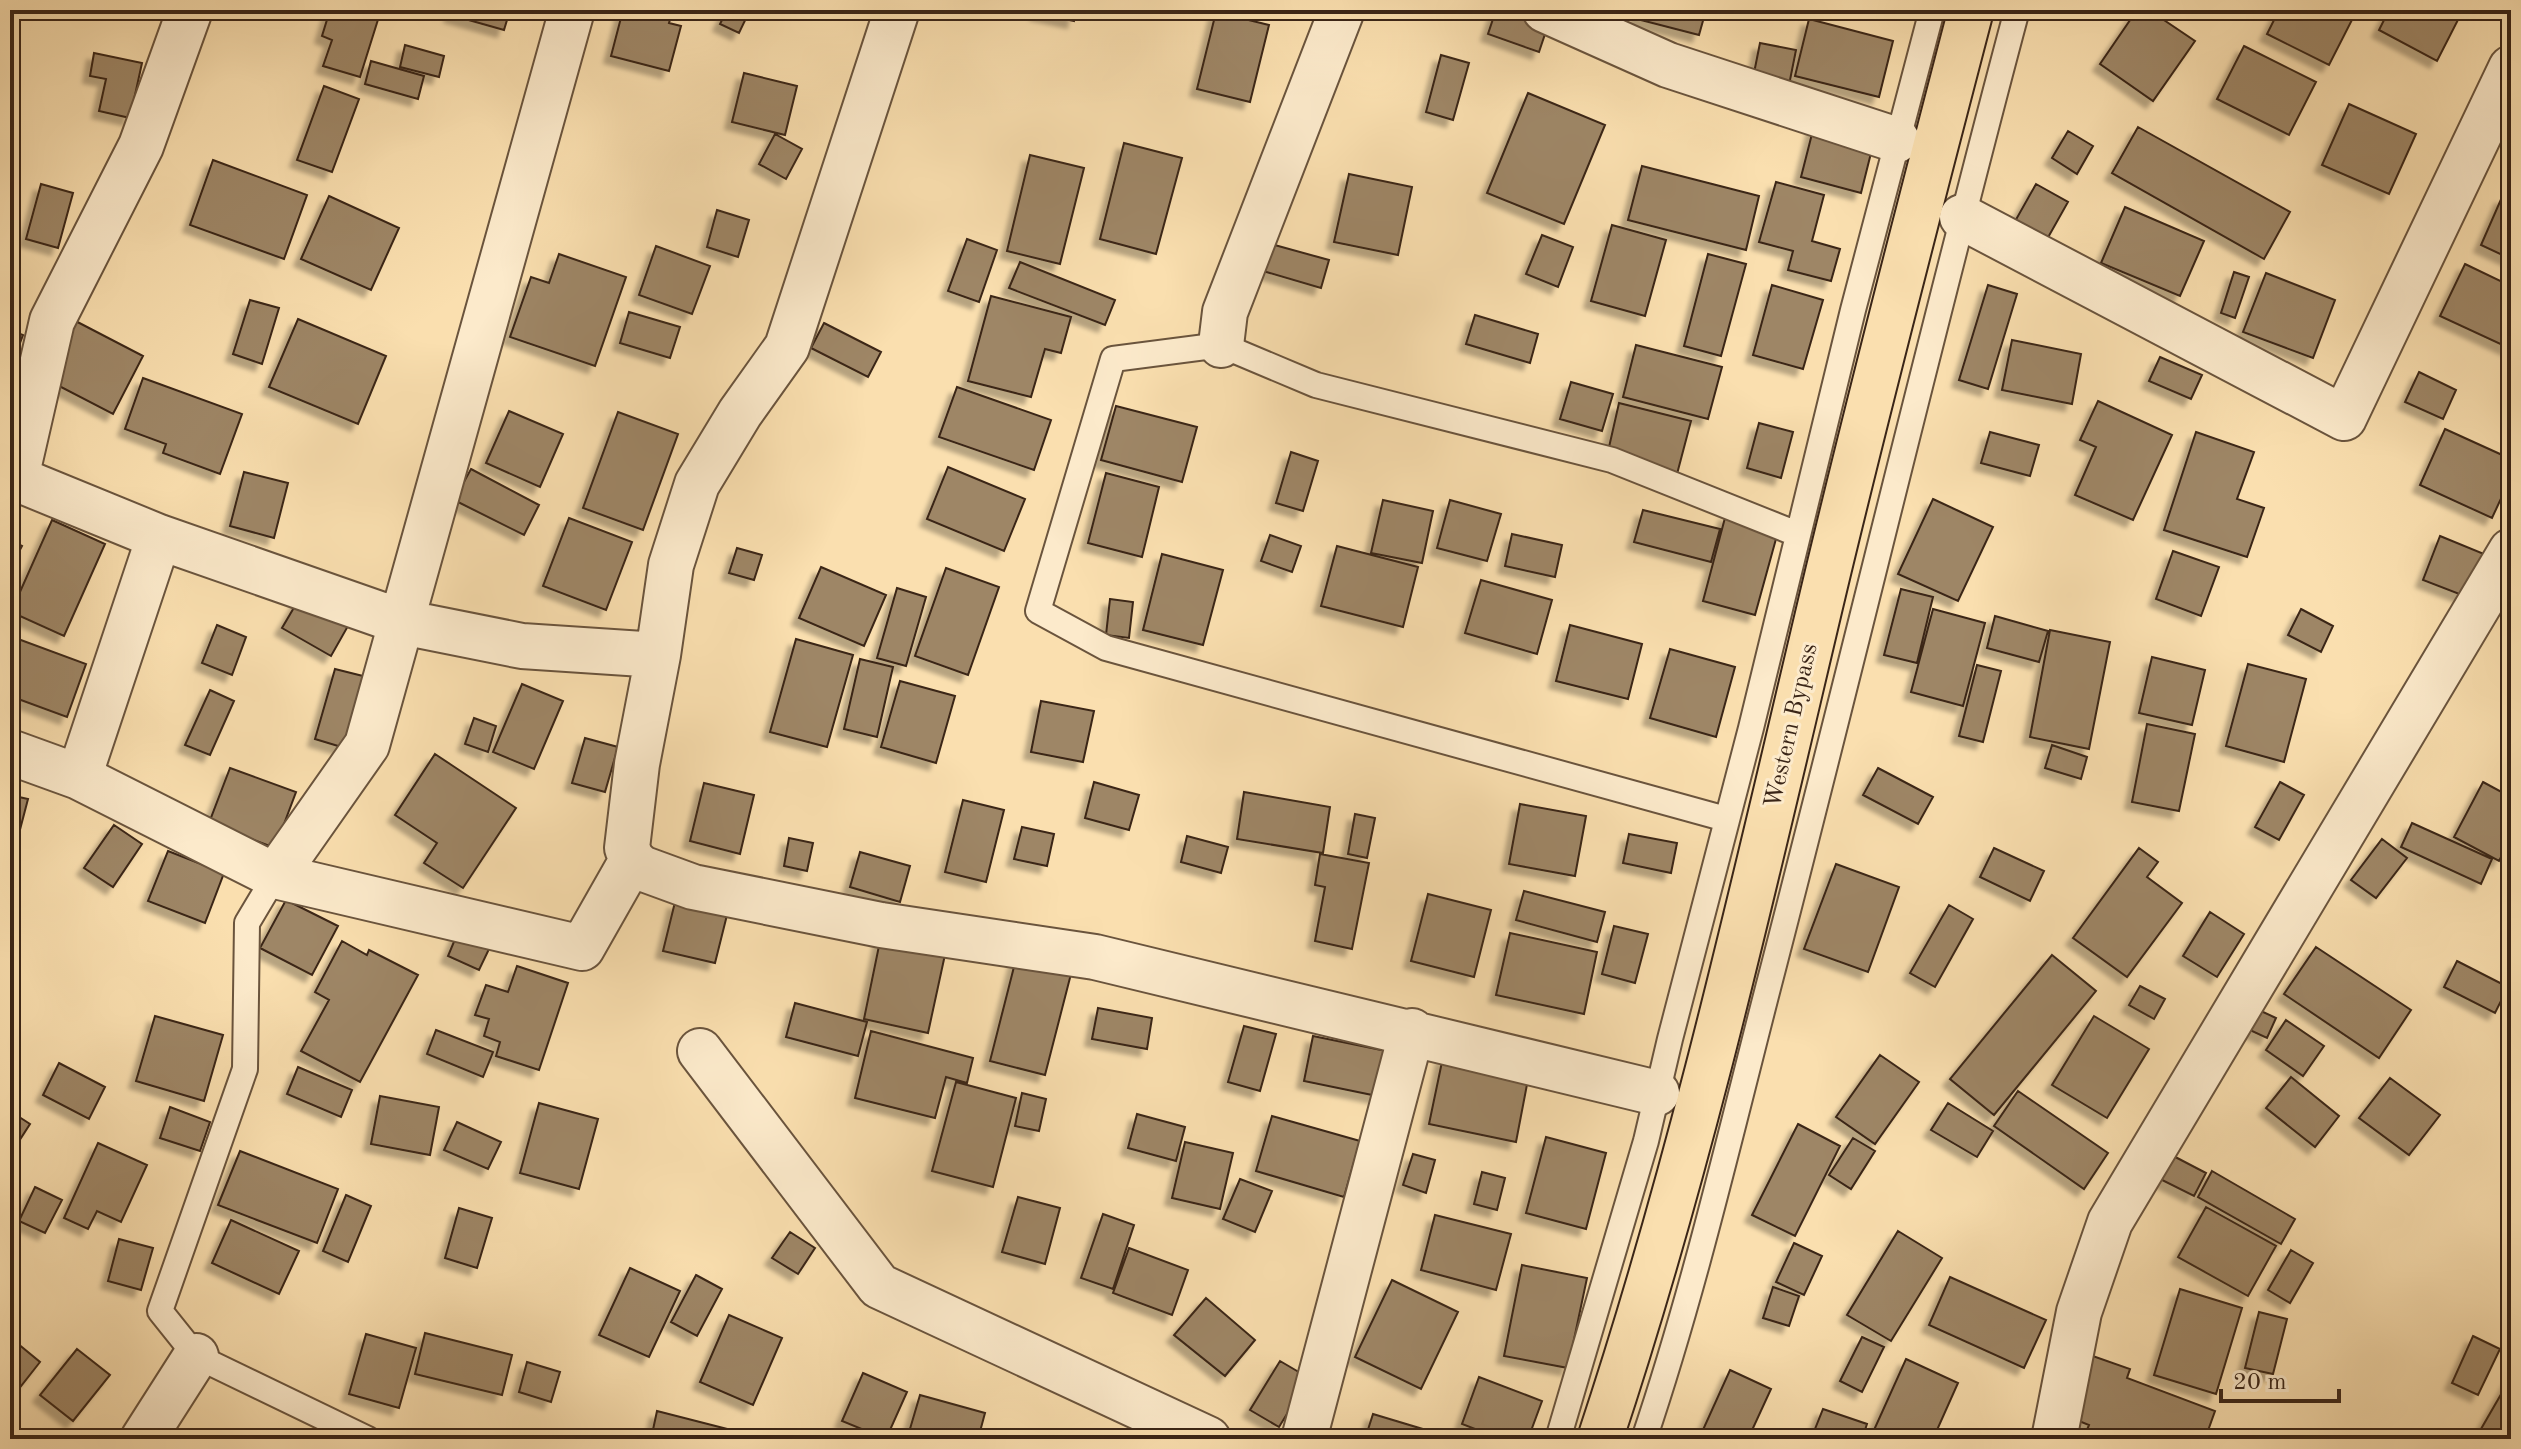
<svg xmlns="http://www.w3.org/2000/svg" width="2521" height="1449" font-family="'Old Standard TT',serif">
	<defs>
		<filter id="shadow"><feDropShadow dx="-7" dy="7" stdDeviation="2" flood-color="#0004"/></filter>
	</defs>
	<rect width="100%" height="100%" fill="#fadfaf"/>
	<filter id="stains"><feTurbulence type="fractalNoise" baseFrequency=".0025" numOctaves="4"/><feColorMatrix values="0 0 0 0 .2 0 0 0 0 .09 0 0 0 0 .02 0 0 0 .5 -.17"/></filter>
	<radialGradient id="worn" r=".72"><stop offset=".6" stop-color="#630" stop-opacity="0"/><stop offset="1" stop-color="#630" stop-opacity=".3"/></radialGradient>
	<!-- building -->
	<path fill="#9e8666" stroke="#3a2517" stroke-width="2" filter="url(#shadow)" d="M330,10H381L360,77L323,66L332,40L322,36Z
		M453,10H510L504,30L451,15Z
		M623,10H673L669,23L681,26L669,71L611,56Z
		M727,10H750L739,33L720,24Z
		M1038,10H1076L1074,21L1037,13Z
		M1496,10H1516L1549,22L1539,52L1488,34Z
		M1639,10H1706L1699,35L1637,19Z
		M2137,10H2149L2195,41L2153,101L2100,64Z
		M2279,10H2357L2329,65L2267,34Z
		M2389,10H2463L2437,61L2379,30Z
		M1216,12L1269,25L1250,102L1197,89Z
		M1809,19L1893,41L1879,97L1795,76Z
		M1760,43L1796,50L1787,95L1751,88Z
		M405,45L444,56L439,77L400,67Z
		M2244,46L2316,82L2289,135L2217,99Z
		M94,53L142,63L130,118L99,111L106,79L90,76Z
		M1441,55L1469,63L1453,120L1426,112Z
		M371,61L424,76L418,99L365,84Z
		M744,73L797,86L785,135L732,122Z
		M324,86L359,99L332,172L297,160Z
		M1528,93L1605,125L1564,224L1487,193Z
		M2349,104L2416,134L2389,194L2322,165Z
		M1815,122L1875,137L1861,193L1801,177Z
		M2138,127L2290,212L2264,259L2112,173Z
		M2068,131L2093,146L2077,174L2052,158Z
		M775,134L802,149L786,179L759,164Z
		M1124,143L1182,158L1156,254L1100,239Z
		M1030,155L1084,168L1060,264L1007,251Z
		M213,160L307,195L284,259L190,225Z
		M1642,166L1759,196L1746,250L1628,220Z
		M1349,174L1412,187L1398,255L1334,242Z
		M1776,182L1824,195L1812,241L1840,249L1831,281L1788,270L1793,251L1759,242Z
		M41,184L73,193L58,248L26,239Z
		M2036,184L2068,202L2037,257L2005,239Z
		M329,196L399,228L371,290L301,259Z
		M2502,197L2511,200V259L2481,245Z
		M2125,207L2204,241L2180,296L2101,263Z
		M717,210L749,220L738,257L707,247Z
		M1612,225L1666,240L1645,316L1591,301Z
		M1542,235L1573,247L1558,287L1526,274Z
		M967,239L997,250L979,302L948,291Z
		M1271,244L1329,260L1321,288L1263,271Z
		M656,246L710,266L692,314L639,295Z
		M559,254L626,277L595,366L510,337L531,277L549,283Z
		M1708,254L1746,264L1721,356L1684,346Z
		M1020,262L1115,300L1105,325L1009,288Z
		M2465,264L2511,286L2509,348L2440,316Z
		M2234,272L2249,277L2235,318L2221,313Z
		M2266,273L2335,300L2313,358L2243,332Z
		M1772,285L1823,300L1803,369L1753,355Z
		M1988,285L2017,294L1988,389L1959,380Z
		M991,296L1071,317L1061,353L1045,349L1031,397L968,381Z
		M250,300L279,308L262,364L233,354Z
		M629,312L680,327L670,358L620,343Z
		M64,315L143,356L113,414L34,373Z
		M1475,315L1538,334L1530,363L1466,344Z
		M298,319L386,356L358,424L269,387Z
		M824,323L881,352L868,377L811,348Z
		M10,330L23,335L10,369Z
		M2012,340L2081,354L2072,404L2002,390Z
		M1636,345L1722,367L1708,419L1623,397Z
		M2160,357L2202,375L2191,399L2149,381Z
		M2419,372L2456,390L2443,419L2405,402Z
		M143,378L242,414L220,474L163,453L166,444L125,429Z
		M1571,382L1613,394L1602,431L1560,419Z
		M957,387L1051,420L1034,470L939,437Z
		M2098,401L2172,435L2133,520L2075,495L2096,447L2080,440Z
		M1619,403L1691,421L1677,474L1607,456Z
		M1116,406L1197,427L1182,482L1101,460Z
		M509,411L563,434L540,487L486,463Z
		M618,412L678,434L643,530L583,508Z
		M1759,423L1793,432L1781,478L1747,468Z
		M2445,429L2511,459V477L2492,518L2420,485Z
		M1990,432L2039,445L2030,476L1981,463Z
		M2196,432L2254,452L2237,499L2264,508L2247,557L2164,530Z
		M1291,452L1318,461L1303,511L1276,503Z
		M948,467L1025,499L1004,551L927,519Z
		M471,469L539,505L524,535L454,500Z
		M244,472L288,483L274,538L230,526Z
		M1106,473L1159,487L1142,557L1088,543Z
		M1933,499L1993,527L1958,601L1898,574Z
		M1383,500L1433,511L1422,563L1371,553Z
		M1450,500L1501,514L1487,561L1437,548Z
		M1643,510L1720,529L1711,562L1634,542Z
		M1726,514L1779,528L1755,615L1703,601Z
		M569,518L632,542L606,610L543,586Z
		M52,520L105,544L64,636L11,612Z
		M1512,534L1562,545L1555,577L1505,566Z
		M1270,535L1301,546L1292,572L1261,561Z
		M2440,536L2484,554L2467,597L2423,580Z
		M10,540L22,546L10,569Z
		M1337,546L1418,567L1403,627L1321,606Z
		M737,548L762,555L754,580L729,573Z
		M2173,551L2219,567L2201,616L2156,599Z
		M1162,554L1223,570L1203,645L1143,630Z
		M821,567L886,595L864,646L799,618Z
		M946,568L999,587L968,675L915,656Z
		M1481,580L1552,600L1537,654L1465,633Z
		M897,588L926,597L906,666L877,658Z
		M1901,589L1933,597L1917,663L1884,655Z
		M299,599L348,626L331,656L282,628Z
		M1110,599L1133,602L1129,638L1106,635Z
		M1933,609L1985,623L1963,706L1911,692Z
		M2301,609L2333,626L2321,652L2288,635Z
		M1995,616L2048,631L2039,662L1987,648Z
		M217,625L246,637L232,675L202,663Z
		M1570,625L1642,644L1628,699L1556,681Z
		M2050,630L2110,642L2089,749L2030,737Z
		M10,636L86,664L67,717L10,696Z
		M796,639L853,655L827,747L770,732Z
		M1670,649L1735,667L1716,737L1650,718Z
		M2152,657L2205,670L2192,725L2139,713Z
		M860,659L893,667L877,737L844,729Z
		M2248,664L2306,679L2284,762L2226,746Z
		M1977,665L2001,671L1983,742L1959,736Z
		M335,669L367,677L348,749L315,739Z
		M900,681L955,696L936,763L881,747Z
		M522,684L563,701L534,769L493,752Z
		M210,690L234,701L210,755L185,745Z
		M1041,701L1094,711L1083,762L1031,752Z
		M474,718L496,726L488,752L465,744Z
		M2147,724L2195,734L2179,811L2132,802Z
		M585,738L618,747L605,792L572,783Z
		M2052,745L2087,757L2081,779L2045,768Z
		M435,754L516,808L463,888L424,863L437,843L395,815Z
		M230,768L296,792L275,848L209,823Z
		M1878,768L1933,797L1918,824L1863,795Z
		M1094,782L1139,795L1129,830L1085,818Z
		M2280,782L2304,795L2279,840L2255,827Z
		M2483,782L2511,797V838L2499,861L2454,837Z
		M704,783L754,795L740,854L690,841Z
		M1244,792L1330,807L1323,853L1237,839Z
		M10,795L28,799L10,868Z
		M963,800L1004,810L986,882L945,872Z
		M1520,804L1586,816L1575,876L1509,864Z
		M1355,814L1375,818L1367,858L1348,854Z
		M2412,823L2492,859L2481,884L2401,847Z
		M114,825L142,844L113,887L84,868Z
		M1022,827L1054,834L1047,866L1014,859Z
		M1629,834L1677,843L1671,873L1623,863Z
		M1187,836L1228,847L1221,873L1181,862Z
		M789,838L813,843L807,871L784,866Z
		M2382,839L2407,858L2376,898L2351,880Z
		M1994,848L2044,871L2030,901L1980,877Z
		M2139,848L2158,862L2147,877L2182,903L2127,977L2073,938Z
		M168,851L224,873L205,923L148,901Z
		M860,852L910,866L900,902L850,887Z
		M1320,854L1369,863L1352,949L1315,941L1325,887L1315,885Z
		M1836,864L1899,887L1868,972L1804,949Z
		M1524,891L1605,912L1597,942L1516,920Z
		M1428,894L1491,910L1474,977L1411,961Z
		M286,900L338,926L312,975L260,948Z
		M675,902L727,915L715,963L663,951Z
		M1949,905L1973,919L1935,987L1910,973Z
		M2210,912L2244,934L2217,977L2183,956Z
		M1614,926L1648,934L1635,983L1602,974Z
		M458,932L490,947L479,970L448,956Z
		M1510,933L1597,952L1584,1014L1496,995Z
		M881,936L946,950L928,1033L864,1019Z
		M342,941L367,955L369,950L418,975L360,1082L301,1051L329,1000L315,992Z
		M2316,947L2411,1010L2379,1058L2284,994Z
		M1017,955L1072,970L1045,1075L990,1061Z
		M2052,955L2096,991L1994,1115L1950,1079Z
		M2457,961L2508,987L2495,1013L2444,987Z
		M517,966L568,983L539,1070L496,1056L500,1042L484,1036L489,1019L475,1015L486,985L508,992Z
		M2140,986L2165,999L2154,1019L2129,1005Z
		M795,1003L867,1022L858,1056L786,1037Z
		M2248,1005L2276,1018L2267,1038L2239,1025Z
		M1098,1008L1152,1018L1147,1049L1092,1039Z
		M155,1016L223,1035L204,1101L136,1081Z
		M2094,1016L2149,1049L2107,1118L2052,1085Z
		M2286,1020L2324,1046L2303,1076L2266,1050Z
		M1244,1026L1276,1034L1260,1091L1228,1082Z
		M436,1030L493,1052L483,1077L427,1054Z
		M871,1031L973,1058L967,1083L946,1077L935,1118L855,1098Z
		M1313,1036L1391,1052L1382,1097L1304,1081Z
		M1880,1055L1919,1082L1875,1144L1836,1117Z
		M1443,1057L1529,1074L1516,1142L1429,1124Z
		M59,1063L105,1087L89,1119L43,1095Z
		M298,1067L352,1090L341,1117L287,1094Z
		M2291,1077L2339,1116L2315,1147L2266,1108Z
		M2390,1078L2440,1115L2409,1155L2359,1118Z
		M956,1082L1016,1098L993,1187L932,1171Z
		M2018,1091L2108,1153L2084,1189L1994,1126Z
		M1022,1093L1046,1099L1039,1131L1015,1126Z
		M380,1096L439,1107L430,1155L371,1144Z
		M539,1103L598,1119L579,1189L520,1173Z
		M1948,1103L1993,1131L1977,1157L1931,1130Z
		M170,1107L210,1122L200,1151L160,1138Z
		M10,1111L30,1124L10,1155Z
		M1137,1114L1185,1127L1176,1161L1128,1148Z
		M1272,1116L1360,1141L1344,1197L1256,1171Z
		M457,1122L501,1142L488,1169L444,1150Z
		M1798,1124L1840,1146L1795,1236L1752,1215Z
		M1546,1137L1606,1153L1586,1229L1526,1213Z
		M1853,1138L1875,1151L1851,1189L1829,1175Z
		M1185,1142L1233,1153L1220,1209L1172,1198Z
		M98,1143L147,1165L121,1222L97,1211L88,1229L64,1218Z
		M2160,1149L2206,1173L2194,1196L2148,1173Z
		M240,1151L338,1189L317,1243L218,1205Z
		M1413,1154L1435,1160L1426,1193L1403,1185Z
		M2212,1171L2295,1219L2281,1244L2198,1197Z
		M1482,1172L1505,1178L1497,1210L1474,1204Z
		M1240,1179L1272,1191L1255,1232L1223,1219Z
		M35,1187L62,1200L45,1233L19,1221Z
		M346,1195L371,1206L348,1262L323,1251Z
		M1018,1197L1060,1208L1045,1264L1002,1252Z
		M2206,1207L2276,1246L2248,1296L2178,1257Z
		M459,1208L492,1218L477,1268L445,1258Z
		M1103,1214L1134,1225L1113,1289L1081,1278Z
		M1435,1215L1511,1234L1496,1290L1421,1270Z
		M231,1220L299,1251L279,1294L212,1263Z
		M1898,1231L1942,1258L1891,1341L1847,1315Z
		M790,1232L815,1248L798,1274L772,1258Z
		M119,1239L153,1248L141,1290L108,1281Z
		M1794,1243L1822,1256L1804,1295L1776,1282Z
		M1129,1248L1188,1270L1172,1315L1113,1293Z
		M2291,1250L2313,1263L2290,1303L2268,1290Z
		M1522,1265L1587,1278L1568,1368L1504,1356Z
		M630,1268L680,1291L649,1357L599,1335Z
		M696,1275L722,1289L697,1336L671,1322Z
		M1950,1277L2046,1320L2024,1368L1929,1325Z
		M1392,1280L1458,1312L1421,1389L1355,1357Z
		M1773,1287L1799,1296L1789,1326L1763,1318Z
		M2180,1289L2242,1308L2216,1394L2154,1375Z
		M1206,1298L1255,1340L1225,1376L1174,1335Z
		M2259,1312L2287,1319L2273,1374L2245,1368Z
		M729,1315L782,1338L753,1405L700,1382Z
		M425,1333L512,1355L502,1395L415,1374Z
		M366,1334L416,1348L399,1408L349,1394Z
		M2473,1336L2500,1349L2478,1395L2452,1383Z
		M1862,1337L1884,1347L1862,1392L1840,1381Z
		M17,1343L40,1362L10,1400V1352Z
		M77,1349L110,1375L73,1421L40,1395Z
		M2087,1354L2130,1369L2127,1378L2215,1411L2205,1439H2083L2089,1425L2064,1415Z
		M1906,1359L1958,1383L1933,1439H1895L1874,1430Z
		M1280,1361L1309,1378L1279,1427L1250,1410Z
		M527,1362L560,1372L551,1402L519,1392Z
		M1730,1370L1771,1389L1748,1439H1718L1702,1432Z
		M863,1373L907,1392L886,1439L842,1421Z
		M1479,1377L1542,1401L1528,1439H1501L1462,1424Z
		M2511,1377V1439H2498L2481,1429Z
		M920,1395L985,1413L978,1439H907Z
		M1823,1409L1867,1424L1862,1439H1811Z
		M657,1411L743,1433L742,1439H651Z
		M1373,1414L1446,1436L1445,1439H1365Z"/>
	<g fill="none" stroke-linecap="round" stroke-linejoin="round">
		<!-- service casing -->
		<g stroke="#6a543d" stroke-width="28">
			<path id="service" d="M1726,819L1106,648L1038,611L1113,359L1221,345L1316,385L1612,460L1797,534
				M275,876L247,923L245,1069L160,1311L196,1356L368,1439
				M1558,1439L1646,1141L1670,1039L1751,728L1853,310L1932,10
				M1644,1439C1694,1291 1729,1139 1768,988C1853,662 1930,335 2017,10"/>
		</g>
		<!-- minor casing -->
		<g stroke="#6a543d" stroke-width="48">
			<path id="minor" d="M897,10L787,347L740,413L697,484L671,565L658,655L637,764L627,848L632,860L641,868L693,887L881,925L1095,957L1657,1093
				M1545,10L1668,65L1897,140
				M1962,217L2344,418L2511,68
				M1221,345L1225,312L1342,10
				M10,476L159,537L402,622L522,646L658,655
				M16,478L52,321L141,146L190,10
				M10,752L79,777L275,876L582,948L632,860
				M79,777L159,537
				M275,876L367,745L572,10
				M700,1051L879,1286L1208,1439
				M143,1439L196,1356
				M1304,1439L1412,1031
				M2054,1439L2079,1312L2110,1222L2511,551"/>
		</g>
		<!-- primary casing -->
		<g stroke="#3a2517" stroke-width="48">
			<path id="primary" d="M1600,1439C1693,1160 1757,871 1825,585C1871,393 1921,201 1971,10"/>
		</g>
		<!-- service -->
		<use href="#service" stroke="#fceacb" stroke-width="24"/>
		<!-- minor -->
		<use href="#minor" stroke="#fceacb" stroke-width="44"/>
		<!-- primary -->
		<use href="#primary" stroke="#fadfaf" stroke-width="44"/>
	</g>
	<g text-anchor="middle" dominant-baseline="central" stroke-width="6" stroke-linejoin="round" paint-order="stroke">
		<!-- street labels -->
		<g font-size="24" fill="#3a2517" stroke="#fceacb">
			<text transform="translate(1792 726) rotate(-77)">Western Bypass</text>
		</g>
	</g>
	<!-- margin -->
	<rect width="2521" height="1449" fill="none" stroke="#fadfaf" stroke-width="40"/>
	<rect x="12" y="12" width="2497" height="1425" fill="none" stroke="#3a2517" stroke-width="4"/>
	<rect x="20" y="20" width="2481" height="1409" fill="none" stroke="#3a2517" stroke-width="2"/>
	<!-- scale -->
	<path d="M2221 1389v12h118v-12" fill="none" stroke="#3a2517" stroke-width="4"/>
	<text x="2233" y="1389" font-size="24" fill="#3a2517" stroke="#fceacb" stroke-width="6" paint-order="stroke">20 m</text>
	<rect width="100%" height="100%" filter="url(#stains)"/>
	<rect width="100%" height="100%" fill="url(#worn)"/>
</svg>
